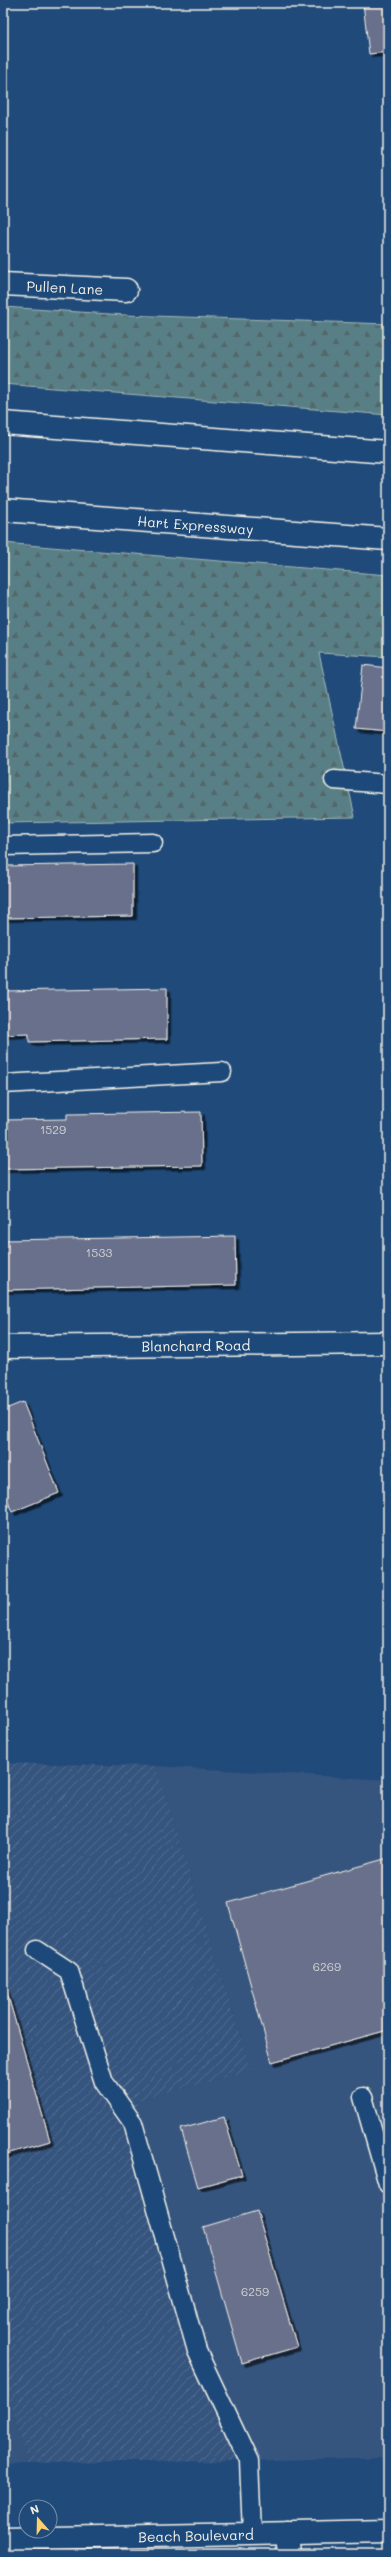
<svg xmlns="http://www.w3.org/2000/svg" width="391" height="2557" font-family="Mali,sans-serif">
	<defs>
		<pattern id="industrial-furrows" width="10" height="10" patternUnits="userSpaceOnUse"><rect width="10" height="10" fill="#35557f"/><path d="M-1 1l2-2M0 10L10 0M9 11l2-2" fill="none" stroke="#536e91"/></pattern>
		<pattern id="forest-firs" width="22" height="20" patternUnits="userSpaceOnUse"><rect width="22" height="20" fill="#597f85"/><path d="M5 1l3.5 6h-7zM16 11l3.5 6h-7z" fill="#526669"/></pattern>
		<filter id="shadow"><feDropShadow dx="3.5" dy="3.5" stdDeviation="0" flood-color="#0009"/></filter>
	</defs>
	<rect width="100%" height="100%" fill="#1f4a7a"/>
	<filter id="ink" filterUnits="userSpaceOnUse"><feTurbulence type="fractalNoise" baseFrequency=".025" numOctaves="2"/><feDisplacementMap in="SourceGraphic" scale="8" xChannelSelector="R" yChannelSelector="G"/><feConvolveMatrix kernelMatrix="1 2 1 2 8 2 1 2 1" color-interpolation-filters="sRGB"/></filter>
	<g filter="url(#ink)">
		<!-- built -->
		<path fill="#35557f" d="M156,1766L388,1780V2457L244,2461L136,2101L251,2070Z
			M3,2374L27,2463L3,2464Z"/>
		<!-- industrial -->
		<path fill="url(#industrial-furrows)" d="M3,1763L156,1766L251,2070L136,2101L244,2461L27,2463L3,2374Z"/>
		<!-- forest -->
		<path fill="url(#forest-firs)" stroke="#a6b8b6" d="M3,307L125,315L388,324V415L3,384Z
			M3,543L388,575V657L319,653L355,817L3,823Z"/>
		<!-- building -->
		<path fill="#69708c" stroke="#f4f1e8" filter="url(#shadow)" d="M363,3H388V52L369,54Z
			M363,665L388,668V732L356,729Z
			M133,864V916L3,918V866Z
			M167,988V1039L29,1042V1034L3,1035V991Z
			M201,1112L202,1166L3,1169V1120L67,1119V1114Z
			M235,1236L236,1285L3,1290V1240Z
			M23,1402L59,1493L12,1512L3,1489V1410Z
			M388,1858V2030L272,2062L228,1903Z
			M3,1979L50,2141L3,2155Z
			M224,2117L242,2175L198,2187L181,2129Z
			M257,2211L297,2347L242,2363L203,2227Z"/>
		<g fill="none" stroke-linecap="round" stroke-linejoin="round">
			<!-- service casing -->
			<g stroke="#f4f1e8" stroke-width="21">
				<path id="service" d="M334,780L388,784
					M3,846L153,843
					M3,1084L222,1072
					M37,1950L69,1971L104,2082L133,2123L197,2351L249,2461L252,2534
					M363,2097L388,2184"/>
			</g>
			<!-- minor casing -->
			<g stroke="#f4f1e8" stroke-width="25">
				<g id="minor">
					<path id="s1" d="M3,284L126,290"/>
					<path id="s2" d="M3,1347L388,1343"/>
					<path d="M287,2533L289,2554"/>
				</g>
			</g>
			<!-- trunk casing -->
			<g stroke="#f4f1e8" stroke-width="25">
				<g id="trunk">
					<path id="s3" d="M3,2539L388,2531"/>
				</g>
			</g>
			<!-- motorway casing -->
			<g stroke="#f4f1e8" stroke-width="25">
				<g id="motorway">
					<path d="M3,423L388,452"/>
					<path id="s4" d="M3,510L388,539"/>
				</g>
			</g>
			<!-- service -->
			<use href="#service" stroke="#1f4a7a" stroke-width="18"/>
			<!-- minor -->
			<use href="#minor" stroke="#1f4a7a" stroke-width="22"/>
			<!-- trunk -->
			<use href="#trunk" stroke="#1f4a7a" stroke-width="22"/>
			<!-- motorway -->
			<use href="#motorway" stroke="#1f4a7a" stroke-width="22"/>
		</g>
	</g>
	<g text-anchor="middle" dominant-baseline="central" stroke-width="3" stroke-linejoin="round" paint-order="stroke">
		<!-- number labels -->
		<g font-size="12" fill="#d1d1d1">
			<text x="53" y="1129">1529</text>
			<text x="99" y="1252">1533</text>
			<text x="327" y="1966">6269</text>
			<text x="255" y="2291">6259</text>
		</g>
		<!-- street labels -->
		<g font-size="14" fill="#f4f1e8" stroke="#1f4a7a">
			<text stroke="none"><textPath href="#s1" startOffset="62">Pullen Lane</textPath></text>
			<text stroke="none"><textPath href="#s4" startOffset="193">Hart Expressway</textPath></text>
			<text stroke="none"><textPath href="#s2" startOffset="193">Blanchard Road</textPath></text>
			<text stroke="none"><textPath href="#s3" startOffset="193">Beach Boulevard</textPath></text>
		</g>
	</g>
	<!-- margin -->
	<rect width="391" height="2557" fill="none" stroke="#1f4a7a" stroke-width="16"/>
	<rect x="8" y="8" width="375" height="2541" fill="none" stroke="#f4f1e8" stroke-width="1.5" filter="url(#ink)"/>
	<!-- north arrow -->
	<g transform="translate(38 2519) rotate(340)"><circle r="19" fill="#1f4a7a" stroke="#748da6"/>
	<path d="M0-3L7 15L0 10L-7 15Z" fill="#ffd166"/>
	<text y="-6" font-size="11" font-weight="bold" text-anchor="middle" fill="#f4f1e8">N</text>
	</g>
</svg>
